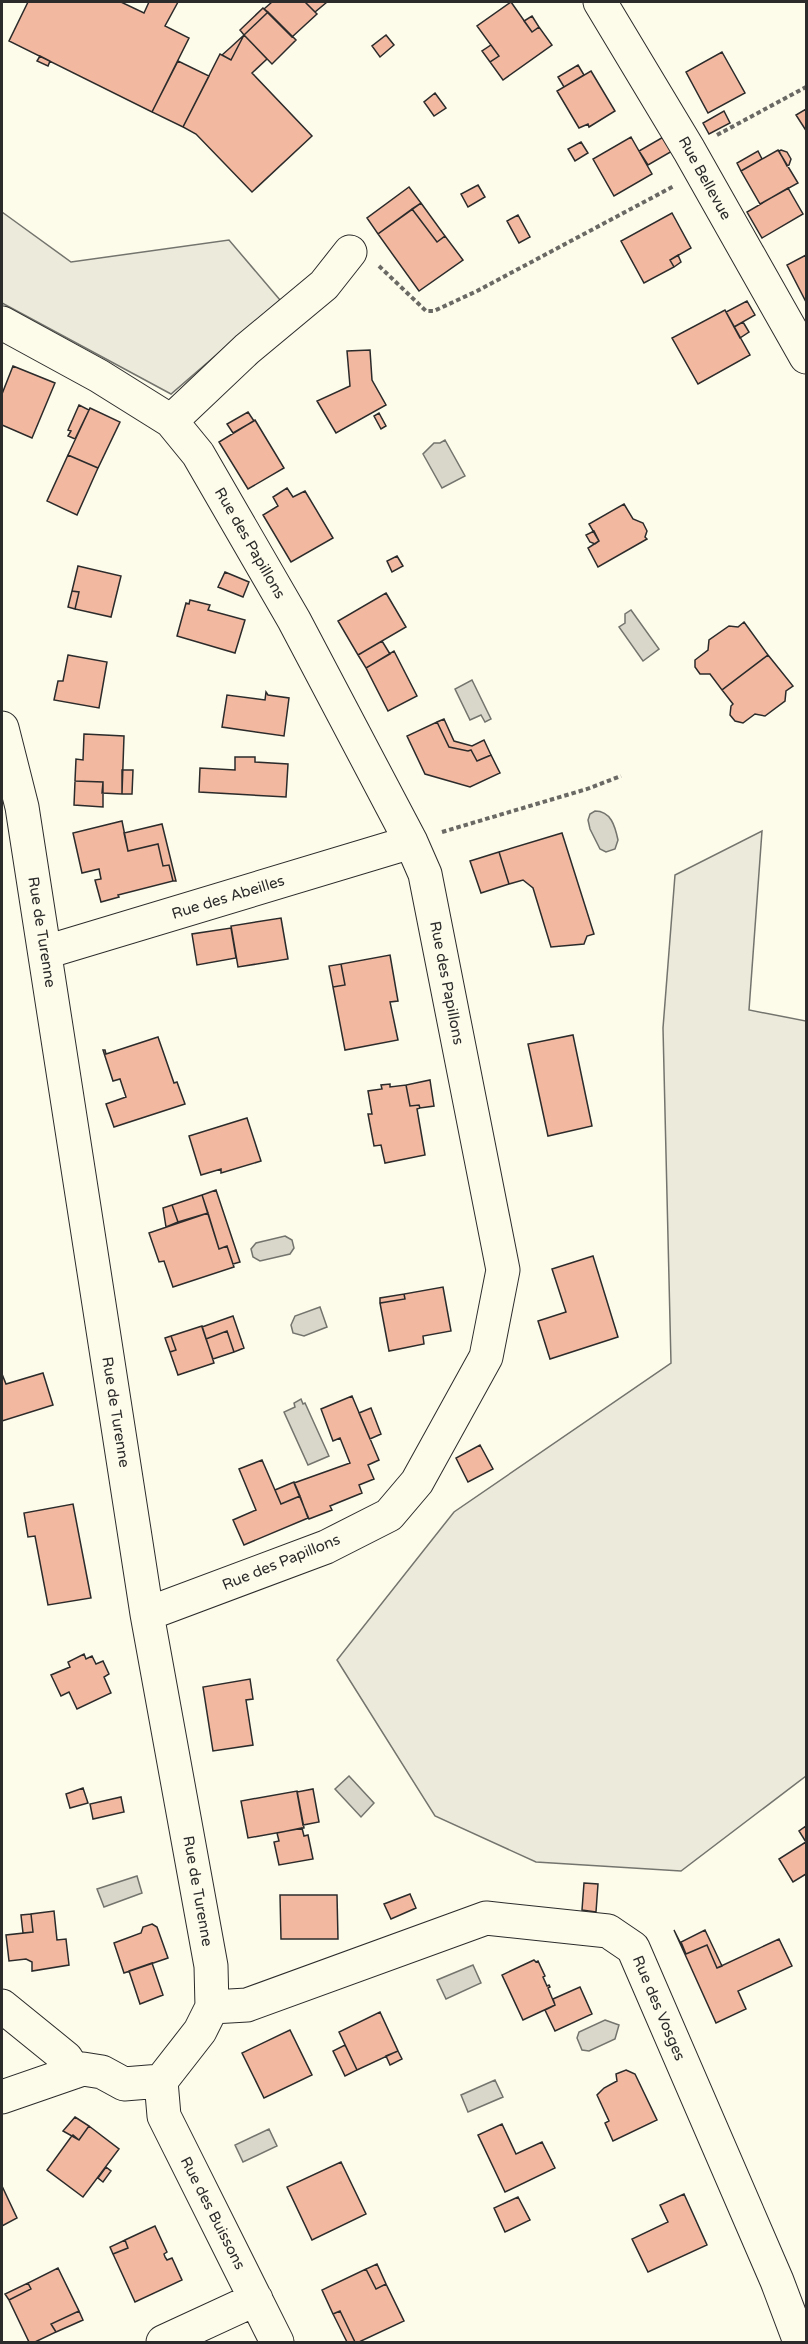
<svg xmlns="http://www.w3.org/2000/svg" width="808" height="2344" font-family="'Varela Round',sans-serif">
	<rect width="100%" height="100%" fill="#fdfbea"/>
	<!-- green -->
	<path fill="#ecebdb" stroke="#74746e" stroke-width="1.5" d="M2,212L71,262L229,240L280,300L171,394L2,303Z
		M762,831L749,1010L806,1021V1776L681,1871L536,1862L435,1816L337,1660L454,1512L671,1363L663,1028L675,875Z"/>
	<!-- water -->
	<path fill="#d8d7c9" stroke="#74746e" stroke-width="1.5" d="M445,440L465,476L442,488L423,454L434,443H440Z
		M631,610L659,649L643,661L619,627L625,623V614Z
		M472,680L491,719L485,722L481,715L470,720L455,689Z
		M595,811C611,811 615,826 618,840L615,849L606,852L600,849L590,829L588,820L590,814Z
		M285,1236L292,1240L294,1248L290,1254L260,1261L253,1257L251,1249L256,1243Z
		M320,1307L327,1327L304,1336L293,1333L291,1325L295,1316Z
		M301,1399L303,1404L305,1403L329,1456L308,1465L284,1412L295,1407L294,1403Z
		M349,1776L374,1803L361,1817L335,1789Z
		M137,1876L142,1893L104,1907L97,1889Z
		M473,1965L481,1983L446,1999L437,1980Z
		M605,2020L619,2025L615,2039L589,2051L582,2050L577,2038L579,2032Z
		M495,2080L503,2097L468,2112L461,2095Z
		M269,2129L277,2146L243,2162L235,2145Z"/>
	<!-- building -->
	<path fill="#f2b8a0" stroke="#2b2b2b" stroke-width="1.5" d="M28,2H121L144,13L149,2H178L165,26L189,38L152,112L9,41Z
		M272,2H305L317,14L292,37L264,9Z
		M305,2H327L315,12Z
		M511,2L532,32L539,27L552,45L503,80L490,62L499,56L477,26Z
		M263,8L268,12L244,35L240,30Z
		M268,12L296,40L272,64L244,35Z
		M532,16L539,27L532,32L524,21Z
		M244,35L267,59L252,73L312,136L252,192L196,134L183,127L220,54L231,60Z
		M244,35L231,60L222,55L231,47Z
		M386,35L394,45L380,57L372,46Z
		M491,45L499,56L490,62L482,51Z
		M722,52L745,93L708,113L686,72Z
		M40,56L50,61L48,66L37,61Z
		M178,61L209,76L183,127L152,112Z
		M578,65L584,75L564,87L558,77Z
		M591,71L615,111L589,127L588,124L579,128L557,91Z
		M435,93L446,108L434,116L424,102Z
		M806,109V128L805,129L796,115Z
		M724,111L730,123L709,134L703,123Z
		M665,136L674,150L648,165L639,151Z
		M631,137L652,174L614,196L593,159Z
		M581,142L588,153L575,161L568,149Z
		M778,150L798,183L760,204L741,171Z
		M781,150L787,152L791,159L789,165L787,166L779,151Z
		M758,151L762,159L741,171L737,163Z
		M478,185L485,197L468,207L461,194Z
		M409,187L421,203L378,234L367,218Z
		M788,188L803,214L762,238L747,212Z
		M421,203L445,236L437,242L412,209Z
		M412,209L437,242L445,236L463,260L419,291L378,234Z
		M672,213L691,248L670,260L674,267L644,283L621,241Z
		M518,215L530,237L519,243L507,221Z
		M678,255L681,262L674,267L670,260Z
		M806,255V302L787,265Z
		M747,301L755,315L734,327L726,312Z
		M725,310L750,355L698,384L672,338Z
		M743,322L749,332L740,338L734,327Z
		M370,350L372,380L386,405L336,433L317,401L350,386L347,351Z
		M13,366L55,383L32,438L2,425V394Z
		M79,405L89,410L75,439L68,436L71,431L68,430Z
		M90,408L120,422L98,468L68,455Z
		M248,412L254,421L233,433L227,424Z
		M379,413L386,426L381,429L374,416Z
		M255,420L284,468L248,489L219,442Z
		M68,455L98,468L77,515L47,501Z
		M287,488L293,497L305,491L333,538L291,562L263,515L278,506L273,497Z
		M624,504L633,519L643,523L647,531L645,537L647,539L598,567L588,548L599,541L589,524Z
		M594,531L599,541L595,544L590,542L586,535Z
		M397,556L403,566L392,572L387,561Z
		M78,566L121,576L111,617L75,609L79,592L72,591Z
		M225,572L249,582L243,597L218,587Z
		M72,591L79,592L75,609L68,607Z
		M386,593L406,627L358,655L338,621Z
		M190,600L210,605L208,610L245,620L235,653L177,636L186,603L189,604Z
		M744,622L768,655L722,690L710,674H700L695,667V660L708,650L709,640L729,626L738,627Z
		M382,641L390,654L366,668L358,655Z
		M394,651L417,696L388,711L366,668Z
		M68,655L107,662L99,708L54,700L58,681H63Z
		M768,655L793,686L786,691L785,701L765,716L755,714L743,723L735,721L730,715L731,706L733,704L722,690Z
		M266,692L268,695L289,698L284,736L222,727L227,695L265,700Z
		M444,719L454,741L472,746L484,740L491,755L477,761L471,750L468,751L449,747L437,722Z
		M437,722L449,747L468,751L471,750L477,761L491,755L500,773L470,787L425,774L407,736Z
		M84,734L124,736L122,794L102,793L103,782L75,781L76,759L83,760Z
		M235,757H255V762L288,764L286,797L199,792L200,768L235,770Z
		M122,770H133L132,794H122Z
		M75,781L103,782V807L74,805Z
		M122,821L128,851L158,844L163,866L169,865L173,881L118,895L119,897L101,902L95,880L101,879L99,869L82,873L73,833Z
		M162,824L176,881H173L169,865L163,866L158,844L128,851L124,833Z
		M562,833L594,934L587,936L584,944L551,947L533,888L523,880L509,884L499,852Z
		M499,852L509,884L481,893L470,861Z
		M281,918L288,959L238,967L231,926Z
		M231,928L236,958L197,965L192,934Z
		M390,955L398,1001L390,1002L398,1040L345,1050L333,987L345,985L341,964Z
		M341,964L345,985L333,987L329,966Z
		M573,1035L592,1126L548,1136L528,1044Z
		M158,1037L174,1083L177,1082L185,1104L114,1127L106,1104L126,1097L120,1079L113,1081L103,1050H105L106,1054Z
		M430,1080L434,1106L420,1108L419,1105L410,1106L406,1085Z
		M390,1084V1087L406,1085L410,1106L419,1105L420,1108L417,1109L425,1155L385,1163L381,1145L374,1146L368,1114H372L368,1091L382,1089L381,1085Z
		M247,1118L261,1161L221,1173V1169L201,1175L189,1136Z
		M216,1190L240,1262L233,1264L227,1246L219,1249L202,1195Z
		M202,1195L208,1213L178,1222L172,1205Z
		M172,1205L178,1222L166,1227L163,1208Z
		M208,1213L219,1249L227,1246L234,1267L173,1287L164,1261L159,1262L149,1233Z
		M593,1256L618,1337L550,1359L538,1321L566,1312L552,1269Z
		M443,1287L451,1331L423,1336L424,1344L389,1351L380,1303L405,1299L404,1294Z
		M404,1294L405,1299L380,1303V1298Z
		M233,1316L244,1348L234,1352L227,1331L206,1339L202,1327Z
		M202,1326L214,1363L178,1375L170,1352L176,1350L171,1336Z
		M227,1331L234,1352L213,1359L206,1339Z
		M171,1336L176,1350L170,1352L165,1338Z
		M43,1373L53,1405L2,1421V1374L6,1384Z
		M352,1396L379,1460L368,1465L374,1479L359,1485L362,1493L330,1506L332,1510L309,1519L294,1483L350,1463L340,1438L333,1441L321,1409Z
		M371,1408L381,1434L370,1439L359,1413Z
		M480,1445L493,1469L468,1482L456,1458Z
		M262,1460L281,1504L300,1496L308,1518L244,1545L233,1520L256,1510L239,1469Z
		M294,1482L300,1496L281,1504L275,1490Z
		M73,1504L91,1598L48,1605L35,1536L28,1537L24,1513Z
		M84,1654L86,1659L92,1656L96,1664L103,1661L109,1674L104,1677L111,1693L77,1709L69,1692L61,1696L51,1675L70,1667L68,1662Z
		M250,1679L253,1699L246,1700L253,1745L213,1751L203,1687Z
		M83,1788L88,1803L70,1808L66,1794Z
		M313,1789L319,1822L303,1825L297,1792Z
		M297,1791L304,1828L248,1838L241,1801Z
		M121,1797L124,1812L93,1819L90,1804Z
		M806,1826V1874L793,1882L779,1859L806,1842L799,1831Z
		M302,1828L304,1836L308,1835L313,1859L279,1865L274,1842L279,1841L277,1833Z
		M584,1883L598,1884L596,1912L582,1910Z
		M410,1894L416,1908L391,1919L384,1904Z
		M280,1895H337L338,1939H281Z
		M54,1911L57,1940L66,1939L69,1965L32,1971V1962L26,1959L9,1961L6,1935L33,1932L31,1914Z
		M31,1914L33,1932L23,1933L21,1915Z
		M152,1924L157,1927L168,1958L124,1973L114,1943L141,1933L143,1927Z
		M674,1930L686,1954L707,1945L717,1968L779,1939L792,1966L738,1991L746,2009L716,2023Z
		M705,1930L722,1966L717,1968L707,1945L686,1954L681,1942Z
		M534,1960L536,1962L538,1961L545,1976L543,1977L547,1986L549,1985L550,1987L548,1988L555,2005L523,2020L502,1975Z
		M152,1963L163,1995L140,2004L129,1971Z
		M580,1987L592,2014L555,2031L545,2010L555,2005L553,1999Z
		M380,2012L398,2051L357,2070L339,2032Z
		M290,2030L312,2075L264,2098L242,2053Z
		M345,2045L357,2070L345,2076L333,2051Z
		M398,2051L402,2059L390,2065L386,2056Z
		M626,2070L635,2074L657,2120L613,2141L605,2123L609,2121L597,2095L604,2088L617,2081L616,2074Z
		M75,2117L89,2126L79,2140L63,2131Z
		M502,2124L516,2154L542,2142L555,2168L505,2192L478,2135Z
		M89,2126L119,2149L83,2197L47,2170L71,2137L73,2135L79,2140Z
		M341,2162L366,2214L312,2240L287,2187Z
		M106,2167L111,2171L103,2182L98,2178Z
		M2,2186L17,2218L2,2226Z
		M684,2194L707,2245L648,2272L632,2239L668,2222L660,2205Z
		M518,2197L530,2220L505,2232L494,2208Z
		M155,2226L167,2252L164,2254L165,2257L167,2260L172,2258L182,2280L135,2302L113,2254L128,2248L125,2240Z
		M125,2240L128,2248L113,2254L110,2247Z
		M377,2264L386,2284L376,2289L366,2269Z
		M58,2268L79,2311L51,2324L56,2332L35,2342H29L9,2300L31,2289L28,2283Z
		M366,2269L376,2289L386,2284L404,2321L359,2342H355L340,2311L333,2314L322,2290Z
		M28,2283L31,2289L9,2300L5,2294Z
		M79,2311L83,2320L56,2332L51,2324Z
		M340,2311L355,2342H347L333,2314Z"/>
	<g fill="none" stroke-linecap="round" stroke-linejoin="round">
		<!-- minor casing -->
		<g stroke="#2b2b2b" stroke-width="35">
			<path id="minor" d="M600,2L689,150L806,357
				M2,323L99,376L171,421L198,454L294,620L411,842L425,874L503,1270L486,1357L417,1482L389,1515L326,1547L147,1614
				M171,421L247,349L324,285L350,252
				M2,728L22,807L147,1614L211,1966L212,2007L200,2031L161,2081
				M46,952L411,842
				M2,2006L66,2058L74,2072
				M212,2007L247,2005L486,1918L608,1931L633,1948L777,2281L800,2342
				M161,2081L164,2116L277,2342
				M2,2097L83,2069L102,2072L124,2084L161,2081
				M163,2342L256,2299"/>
		</g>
		<!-- path -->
		<path stroke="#6a6964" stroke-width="4" stroke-dasharray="4.5 3" stroke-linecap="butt" d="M717,135L806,87
			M379,266L426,311H434L477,291L674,186
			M442,832L587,789L621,776"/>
		<!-- minor -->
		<use href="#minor" stroke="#fdfbea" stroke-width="33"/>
	</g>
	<g text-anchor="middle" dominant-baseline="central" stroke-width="4.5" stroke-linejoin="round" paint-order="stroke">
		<!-- street labels -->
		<g font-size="15" fill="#2b2b2b" stroke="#fdfbea">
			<text transform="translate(705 178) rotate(61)">Rue Bellevue</text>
			<text transform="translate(250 543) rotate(60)">Rue des Papillons</text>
			<text transform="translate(228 897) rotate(-17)">Rue des Abeilles</text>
			<text transform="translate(42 932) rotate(81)">Rue de Turenne</text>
			<text transform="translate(447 983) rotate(79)">Rue des Papillons</text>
			<text transform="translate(116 1412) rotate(81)">Rue de Turenne</text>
			<text transform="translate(281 1562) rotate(-22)">Rue des Papillons</text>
			<text transform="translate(198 1891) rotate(80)">Rue de Turenne</text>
			<text transform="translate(659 2008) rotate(67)">Rue des Vosges</text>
			<text transform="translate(213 2213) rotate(63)">Rue des Buissons</text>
		</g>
	</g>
	<!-- border -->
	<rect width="808" height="2344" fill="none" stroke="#2b2b2b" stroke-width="6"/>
</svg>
